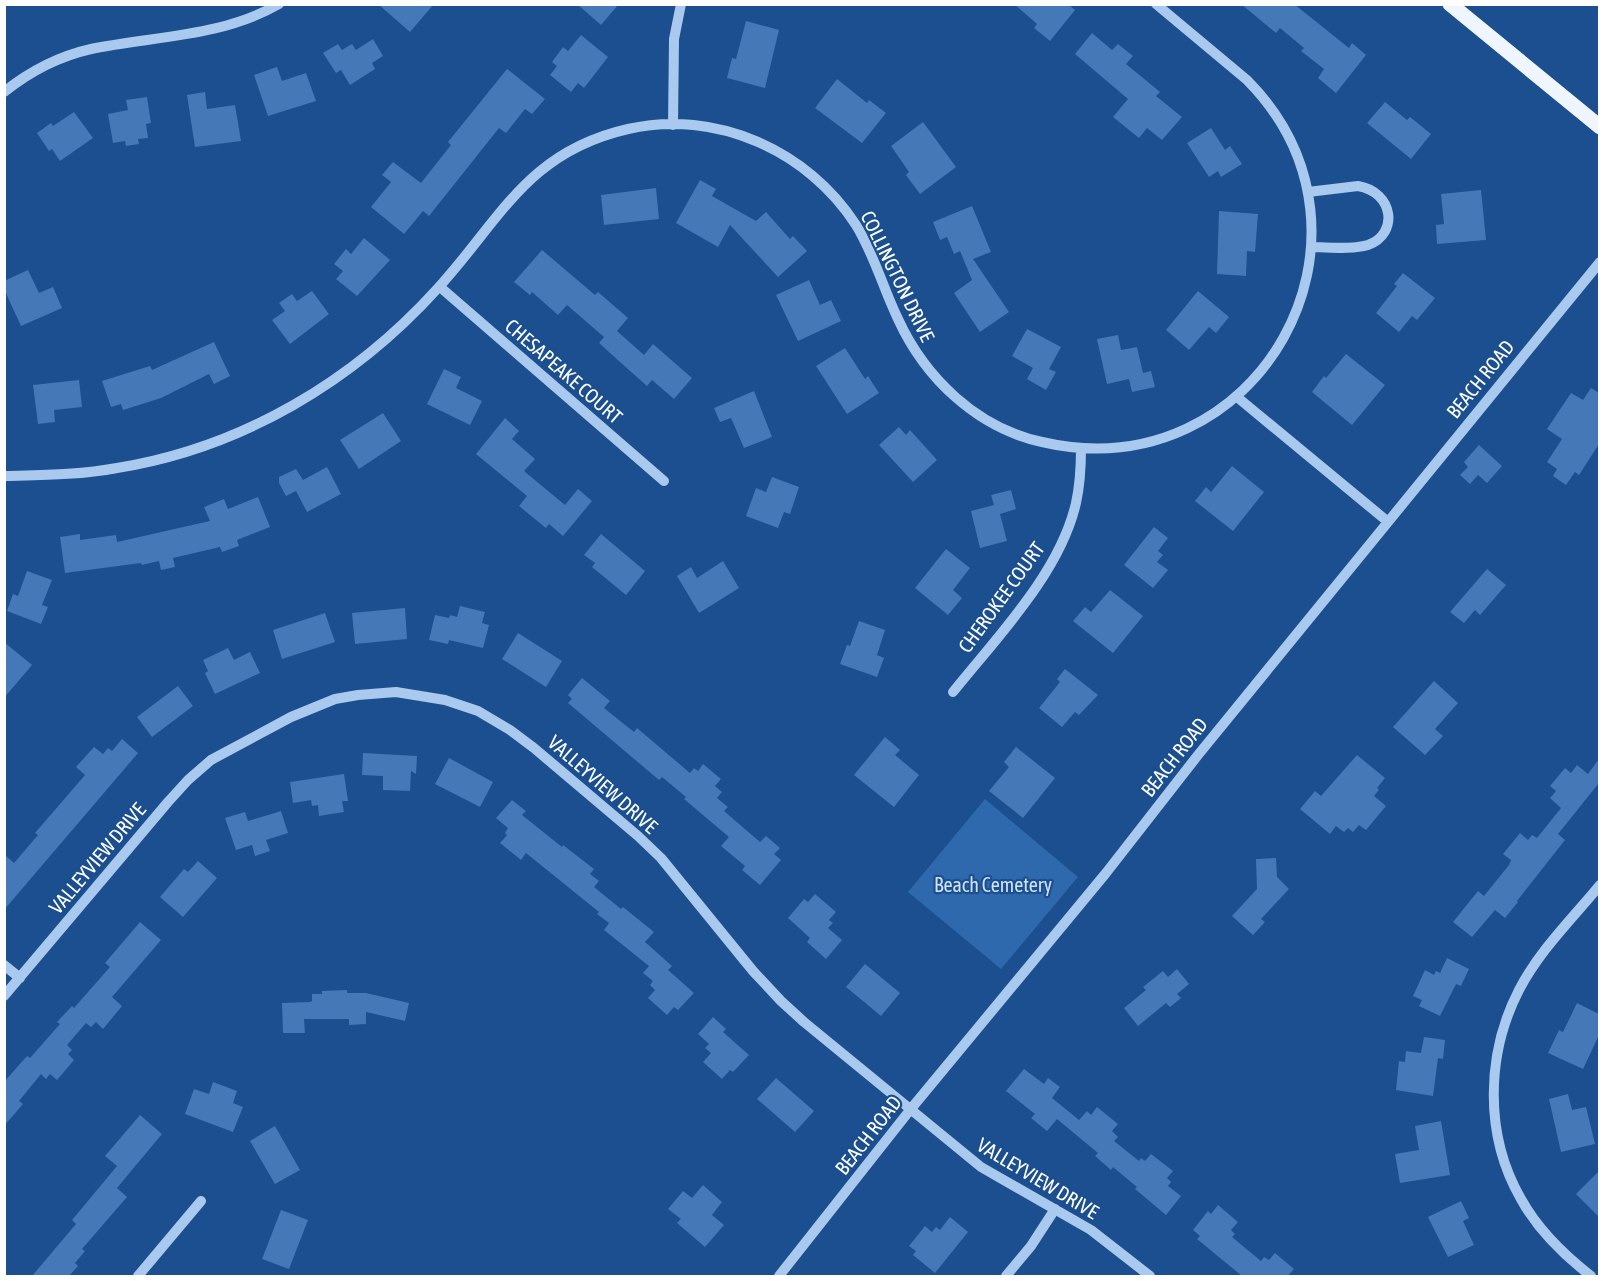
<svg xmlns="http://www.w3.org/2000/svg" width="1604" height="1281" font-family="'Asap Condensed',sans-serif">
	<rect width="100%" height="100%" fill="#1b4f8f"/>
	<!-- green -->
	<path fill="#2e69ad" d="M985,799L1078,877L1001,969L908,892Z"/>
	<!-- building -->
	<path fill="#4478b7" d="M378,4H434L410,32Z
		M577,4H619L601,25Z
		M1014,4H1068L1075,10L1050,41L1034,28L1037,24Z
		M1241,4H1294L1349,48L1352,43L1366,55L1336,93L1318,78L1324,69L1301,51L1304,48L1280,28L1276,33Z
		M746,21L779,30L765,88L727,78L732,58L736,59Z
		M1092,33L1112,50L1118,44L1133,56L1126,64L1160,92L1156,96L1182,117L1162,140L1147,128L1139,138L1113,117L1128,99L1075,54Z
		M581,35L608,57L584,88L578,83L571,92L550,75L557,66L552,62L563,47L568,51Z
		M373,39L383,56L372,63L375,69L350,85L341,70L336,73L323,53L338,44L342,50L352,44L356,50Z
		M277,67L282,81L306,73L316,101L268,116L254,75Z
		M507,69L545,99L532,114L525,109L506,133L499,128L429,216L423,211L404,234L371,207L391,182L382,175L393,162L421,183L451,145L448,142Z
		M837,79L867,103L869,100L886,113L862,143L815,108Z
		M205,92L207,109L235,105L241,141L195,147L187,95Z
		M147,97L151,123L146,124L148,138L138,139L139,144L126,146L125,141L113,143L108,114L128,110L126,100Z
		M1385,102L1407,120L1410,117L1431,134L1411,159L1367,123Z
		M74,112L93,138L60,161L52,149L49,151L37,133L51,123L53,126Z
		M923,122L956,167L920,194L906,175L909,172L891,146Z
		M1211,128L1225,150L1230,146L1242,164L1221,177L1218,171L1209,177L1187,143Z
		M700,180L716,189L712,196L756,221L766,212L790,239L793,236L807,251L778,277L730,225L718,247L676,223Z
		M656,188L659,219L604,225L601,195Z
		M1481,190L1486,240L1437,244L1436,225L1444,224L1441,194Z
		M972,206L991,252L973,259L1009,312L980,332L954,293L972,280L960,251L954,254L947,237L940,240L933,222Z
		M1219,211L1258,214L1255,252L1247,251L1246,276L1217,274Z
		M364,238L390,260L357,296L336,279L343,271L334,264L346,249L351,254Z
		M542,250L595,295L598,292L628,318L617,331L644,355L653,344L692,378L674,399L652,380L647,386L630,371L599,343L604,337L567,305L558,315L532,292L530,295L514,282Z
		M28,270L39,293L53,287L62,308L21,326L4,289V281Z
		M1403,273L1435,298L1417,320L1412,316L1399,332L1376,313L1397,286L1394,284Z
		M809,280L820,305L831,300L841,321L798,341L776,295Z
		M312,291L329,314L290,344L272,320L285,311L279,303L292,294L297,301Z
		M1198,291L1229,317L1216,333L1209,327L1189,350L1166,330Z
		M1027,329L1061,347L1049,369L1056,372L1046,390L1027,379L1033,368L1012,356Z
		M1118,335L1121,350L1137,347L1143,373L1151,371L1155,387L1132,392L1129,379L1107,384L1097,339Z
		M214,342L230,376L214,384L209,374L161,398L123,410L121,404L111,407L102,381L150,366L152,370Z
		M845,348L865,379L868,376L879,393L847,414L816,366Z
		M1346,354L1385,385L1352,425L1312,392L1324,376L1326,378Z
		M444,369L461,377L456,388L482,401L470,425L427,404Z
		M79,380L82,407L54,410L55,422L38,424L33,385Z
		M1591,388L1599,393V444L1579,475L1575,472L1566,485L1553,476L1557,469L1547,462L1562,439L1547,429L1571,393L1583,400Z
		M754,391L772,437L744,448L731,418L720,422L714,408Z
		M383,413L401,441L359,469L340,440Z
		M505,418L519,431L512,439L535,459L524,471L565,505L578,489L592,501L563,536L549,524L546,528L519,506L527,496L476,454Z
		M899,427L906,435L910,430L937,460L913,482L879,445Z
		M1479,445L1502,466L1487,483L1478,475L1470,484L1460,475L1468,467L1464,462Z
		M1232,466L1264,492L1233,531L1195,501L1206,487L1211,492Z
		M327,467L341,494L307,512L296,491L286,496L279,483V477L296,469L303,480Z
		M772,477L799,487L790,514L784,512L778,528L746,516L756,488L766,492Z
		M1011,490L1016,509L1000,514L1007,541L980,548L971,511L994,505L991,495Z
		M258,497L270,527L237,540L239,546L222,552L220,547L173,558L175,567L161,570L159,561L142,565L141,563L65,573L60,537L80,534V540L116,535L117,542L210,521L204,507L224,499L228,509Z
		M1154,527L1168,538L1158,551L1163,555L1157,562L1168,570L1153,588L1124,565Z
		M601,534L645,571L626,595L592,567L595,563L584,555Z
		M946,549L970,568L953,590L962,598L948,615L915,588Z
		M723,561L739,588L699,613L677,576L691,567L697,578Z
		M1487,569L1506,585L1480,615L1475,610L1464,623L1450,612Z
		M27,571L52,580L42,605L48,607L41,624L7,611L13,594L18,596Z
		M1110,590L1143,616L1113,653L1073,621L1085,607L1091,612Z
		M460,606L485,612L482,623L489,625L483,648L449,640L448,644L429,640L435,615L449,618L450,615L457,617Z
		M405,608L407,639L355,644L352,613Z
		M325,613L335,642L282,659L273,630Z
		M859,621L885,630L877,655L884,658L877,677L840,664L847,645L850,646Z
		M518,633L562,661L546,687L502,659Z
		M4,642L32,665L4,698Z
		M228,648L234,660L250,652L260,673L215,694L205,673L208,671L203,660Z
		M1065,669L1098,695L1079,715L1075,712L1062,727L1039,708L1060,682L1057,679Z
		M582,678L610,701L604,708L634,732L637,728L690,773L694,768L698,771L703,764L721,779L715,786L722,792L717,798L728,807L724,811L760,842L766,836L780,848L774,854L781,860L760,885L742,870L745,866L721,846L729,837L684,799L686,797L662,777L659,780L568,703L572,699L568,695Z
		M1434,681L1458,703L1435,729L1443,736L1425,755L1393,727Z
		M178,686L193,706L152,737L137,717Z
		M885,737L900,750L895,755L919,775L894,807L854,775Z
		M122,739L138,753L4,910V854L14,863L38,835L35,833L85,775L76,767L94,747L103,754L108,748L112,751Z
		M1016,747L1055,778L1023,818L989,791L1009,767L1004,762Z
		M363,753L417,756L416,774L411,771L410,791L383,790V776L362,775Z
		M1357,755L1385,778L1377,788L1379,790L1374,796L1386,806L1366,830L1359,825L1353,832L1348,828L1344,832L1336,826L1330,834L1300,809L1315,791L1321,796Z
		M449,758L493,782L480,807L435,784Z
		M1599,759V783L1558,834L1565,840L1517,901L1518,902L1505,918L1495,910L1472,937L1453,922L1478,891L1484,896L1509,865L1511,860L1503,854L1520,833L1528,840L1532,835L1537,838L1561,808L1550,798L1556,791L1550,786L1565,768L1571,773L1577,765L1588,774Z
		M344,774L348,801H342L344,812L319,816L318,805L312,806L311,800L293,803L290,782Z
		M512,800L526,811L522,815L562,847L563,845L594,869L590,874L599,881L594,887L621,909L623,907L654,932L645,942L672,966L668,970L694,993L678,1010L674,1007L667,1015L648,998L655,990L650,985L653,981L643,973L649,966L604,930L609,923L597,914L599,912L526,853L521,860L500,843L507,835L505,833L508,828L496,818Z
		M281,811L288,833L266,840L270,851L255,856L252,845L236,850L225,818L245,812L248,821Z
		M1276,858L1277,877L1289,889L1261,919L1265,922L1253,935L1232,916L1257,889L1256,859Z
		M198,861L217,878L183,917L160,897L184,869L188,872Z
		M815,894L836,912L829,920L833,923L828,928L842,940L826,959L807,942L810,938L788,918L804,899L808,902Z
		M140,922L161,940L112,997L122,1006L103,1029L96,1022L91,1027L86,1023L67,1045L72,1050L68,1054L74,1060L57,1080L50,1074L46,1079L41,1074L19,1101L23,1104L4,1126V1082L27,1056L30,1058L60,1024L57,1022L72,1006L74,1008L110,967L105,963Z
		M1447,958L1469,969L1461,986L1456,984L1440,1016L1419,1006L1422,1000L1413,996L1425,970L1434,975L1436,971L1440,973Z
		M865,964L900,993L881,1016L846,987Z
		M1177,969L1189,984L1177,994L1181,998L1170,1007L1166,1003L1138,1026L1124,1008L1146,990L1143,987L1163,971L1168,977Z
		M347,990V993H366L409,1003L405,1021L366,1012V1024L349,1025V1019H304L305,1033H283L282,1003L310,1002L312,1001V994H322V991Z
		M1577,1003L1599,1014V1035L1583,1069L1548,1053L1559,1030L1563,1032Z
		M713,1017L726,1029L723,1032L749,1055L733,1072L730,1070L722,1079L703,1062L711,1053L705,1048L709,1044L698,1034Z
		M1424,1037L1445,1040L1443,1059L1438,1058L1433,1096L1396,1090L1399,1061L1405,1062L1406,1051L1421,1053Z
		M1024,1069L1044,1084L1048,1078L1060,1087L1052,1098L1079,1120L1087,1111L1091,1115L1097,1107L1118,1124L1112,1131L1118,1137L1114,1141L1139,1161L1141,1158L1145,1161L1151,1154L1173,1171L1167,1178L1171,1182L1168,1186L1181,1196L1166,1215L1135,1189L1137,1187L1113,1167L1111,1170L1095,1156L1098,1153L1057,1119L1047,1131L1031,1118L1035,1114L1006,1091Z
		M776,1078L814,1111L795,1132L757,1099Z
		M213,1082L237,1091L233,1103L243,1107L233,1132L185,1114L194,1089L209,1094Z
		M1568,1094L1572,1110L1586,1107L1595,1144L1561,1152L1549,1099Z
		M140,1115L162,1134L117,1188L127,1197L82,1249L85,1251L75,1263L78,1266L69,1276H32L76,1224L72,1220L117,1166L105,1156Z
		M1441,1121L1450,1175L1400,1183L1395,1154L1419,1150L1415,1126Z
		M275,1126L300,1170L275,1184L250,1141Z
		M1599,1171V1217L1576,1194Z
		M703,1185L722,1202L712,1215L724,1225L705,1247L677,1223L681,1219L668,1209L683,1191L692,1198Z
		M1461,1201L1469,1218L1463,1221L1474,1245L1448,1257L1428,1217Z
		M1218,1205L1238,1222L1231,1230L1235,1234L1232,1237L1261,1261L1264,1257L1269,1260L1275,1253L1294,1269L1288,1276H1242L1197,1239L1200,1236L1193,1230L1208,1211L1211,1214Z
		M281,1210L308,1220L289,1269L262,1259Z
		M950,1217L968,1232L935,1273L913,1255L916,1251L909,1246L925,1226L932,1232L936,1227L940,1230Z"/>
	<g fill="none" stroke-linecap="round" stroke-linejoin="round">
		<!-- minor -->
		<path stroke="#a9c9ee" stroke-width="10" d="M4,92C29,72 60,56 91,49C154,36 222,37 279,4
			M673,125L674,39L681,4
			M1308,192L1358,186C1394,192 1399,234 1368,245C1351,250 1328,247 1311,247
			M440,287L664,481
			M1237,397L1387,521
			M4,476C42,475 80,475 117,468C242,448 354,381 438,288C501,219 527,152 628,129C715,109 808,150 856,225C874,254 883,288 898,319C925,378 977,428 1042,442C1258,492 1401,236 1247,80L1156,4
			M953,692C997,637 1060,573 1076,503C1080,485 1081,466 1081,448
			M4,965L20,978
			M4,996L168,802L188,780L211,760L291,717L335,699L358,695L396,692L445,700L478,711L510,730L534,748L638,836L661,858L753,971L781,1001L804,1022L981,1167L1091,1230L1150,1276
			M138,1276L201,1201
			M779,1276L910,1110L1106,873L1198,755L1600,262
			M1006,1276L1031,1246L1055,1209
			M1591,1276C1564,1255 1538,1230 1521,1199C1484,1135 1486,1054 1519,990C1539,951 1572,919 1600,885"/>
		<!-- major -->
		<path stroke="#f0f6ff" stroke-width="15" d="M1450,4L1600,127"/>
	</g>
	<g text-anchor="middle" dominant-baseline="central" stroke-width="4.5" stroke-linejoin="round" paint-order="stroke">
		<!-- street labels -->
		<g font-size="20" fill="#fff" stroke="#1b4f8f">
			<text transform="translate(898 276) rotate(64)">COLLINGTON DRIVE</text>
			<text transform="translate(564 371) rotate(41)">CHESAPEAKE COURT</text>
			<text transform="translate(1480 379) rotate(-51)">BEACH ROAD</text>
			<text transform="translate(1001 597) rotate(-54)">CHEROKEE COURT</text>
			<text transform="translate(1174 757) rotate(-52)">BEACH ROAD</text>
			<text transform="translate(603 784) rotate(41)">VALLEYVIEW DRIVE</text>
			<text transform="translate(97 858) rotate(-50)">VALLEYVIEW DRIVE</text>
			<text transform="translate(868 1135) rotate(-52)">BEACH ROAD</text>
			<text transform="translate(1038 1178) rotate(31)">VALLEYVIEW DRIVE</text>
		</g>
		<!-- park labels -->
		<g font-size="20" fill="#cfe3fa" stroke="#1b4f8f">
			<text x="993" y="884">Beach Cemetery</text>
		</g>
	</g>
	<!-- border -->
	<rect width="1604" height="1281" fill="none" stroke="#ffffff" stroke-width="12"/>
</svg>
